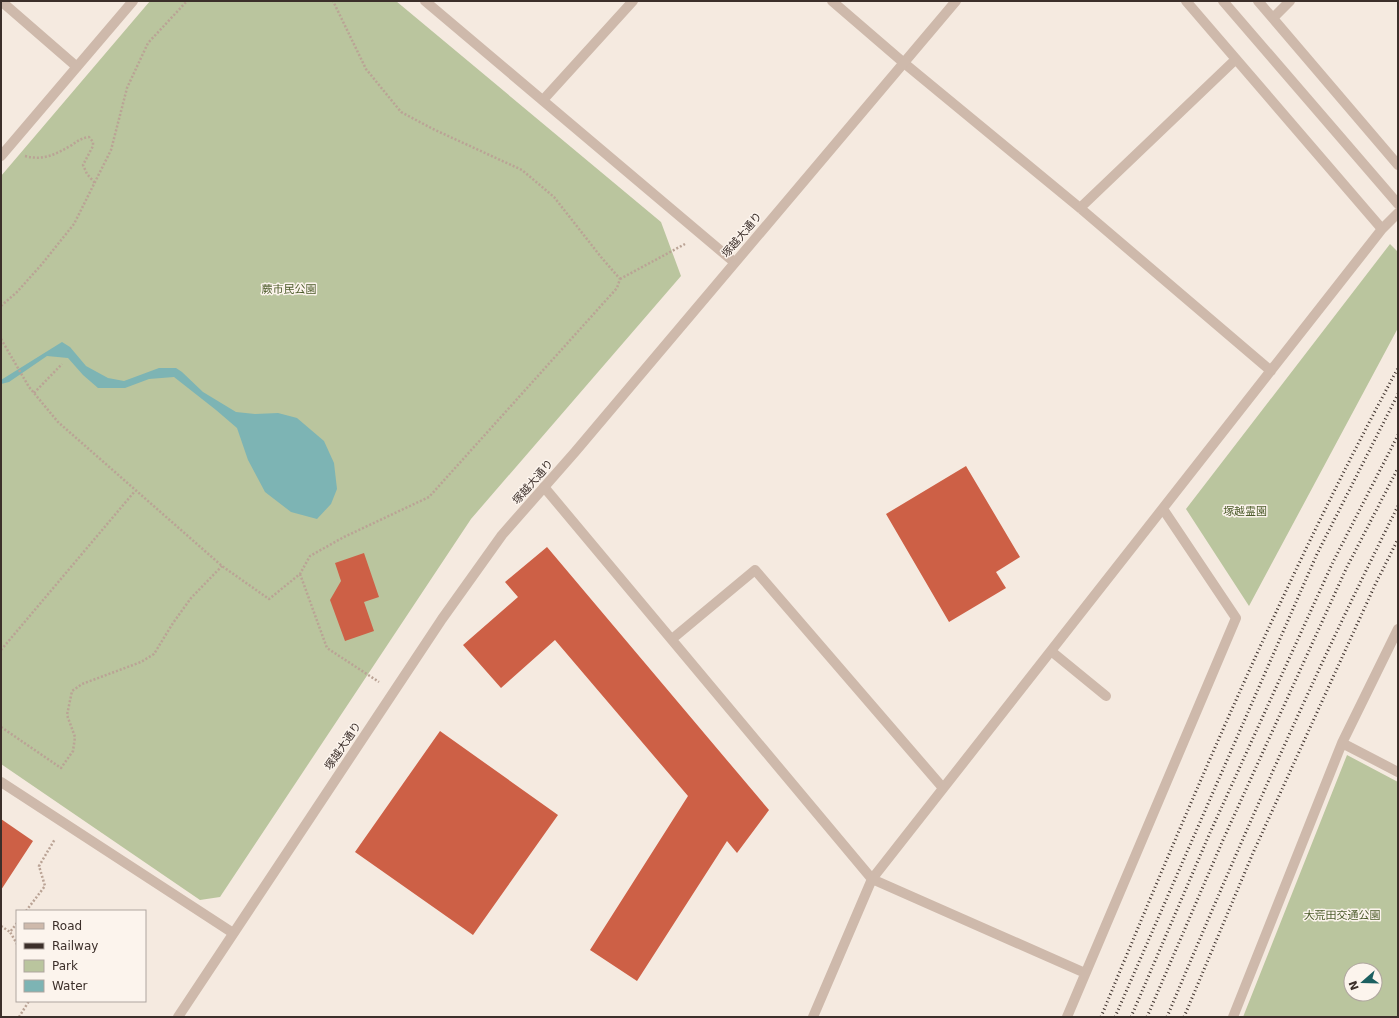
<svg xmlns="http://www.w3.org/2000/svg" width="1399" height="1018" font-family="'DejaVu Sans','Noto Sans JP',sans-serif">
	<rect width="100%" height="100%" fill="#f5eae0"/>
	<!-- green -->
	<path fill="#bac59e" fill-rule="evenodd" d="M150,1H396L661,222L681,276L471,519L220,897L200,900L1,764V176Z
		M1390,244L1398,252V328L1249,606L1186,509Z
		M1347,755L1398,782V1017H1243ZM1351,970H1375V994H1351Z"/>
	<!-- water -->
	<path fill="#7db4b4" d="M62,342L70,347L86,366L108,378L124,381L159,368H176L182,372L203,392L236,412L255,414L278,413L297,418L324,441L334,463L337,489L331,504L317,519L291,512L265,492L248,460L237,428L216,410L174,377L149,379L125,388H98L83,375L68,358L47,356L9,382L1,384V380Z"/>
	<!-- building -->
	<path fill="#cd6046" d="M966,466L1020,557L996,572L1006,588L949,622L886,514Z
		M547,547L769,810L737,853L727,841L637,981L590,950L688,796L555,640L501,688L463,645L518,597L505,582Z
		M364,553L379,597L364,602L374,631L345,641L330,600L341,581L335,563Z
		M440,731L558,815L473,935L355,852Z
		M1,819L33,841L1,890Z"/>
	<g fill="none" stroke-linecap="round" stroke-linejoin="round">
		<!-- path -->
		<path stroke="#baa395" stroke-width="2.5" stroke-dasharray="2 2" stroke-linecap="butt" d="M25,156C44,161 56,154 72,145C77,141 82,138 89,137L93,142V146L83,165L87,174L95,183
			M620,279L685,244
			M1,306L17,292L42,264L74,224L111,150L127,88L148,43L187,1
			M1,339L29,387L58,422L222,566L269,599L300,574L310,556L344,537L429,497L617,288L620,279L601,257L554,197L522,170L433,129L401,112L366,69L333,1
			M34,393L62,364
			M300,574L327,648L379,682
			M1,650L135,491
			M1,727L61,768L73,751L75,737L67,715L72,691L82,684L141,662L154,654L173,623L191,598L222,566
			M26,911L45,886L39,866L55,839
			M17,923L10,932L17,944
			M1,926L10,932
			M19,1017L29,1001"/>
		<!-- minor -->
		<path stroke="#ceb9ab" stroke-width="10" d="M1,1L77,67
			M425,1L734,262
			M832,1L904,63L1080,208L1271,371
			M1186,1L1382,229
			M1258,1L1398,165
			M1273,18L1290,1
			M543,100L633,1
			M1,156L133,1
			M1080,208L1236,59
			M544,487L872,879L1085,973
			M672,639L755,570L943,788
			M1051,651L1106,696
			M1342,743L1398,772
			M1,782L233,933
			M813,1017L872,879L1382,229L1398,213
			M1067,1017L1236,618L1163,509
			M1233,1017L1342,743L1398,629"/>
		<!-- tertiary -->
		<path stroke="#ceb9ab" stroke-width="10" d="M1223,1L1398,204
			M178,1017L442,619L502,535L575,452L956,1"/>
		<!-- rail -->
		<path stroke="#3c2f2a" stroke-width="3" stroke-dasharray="1 3" stroke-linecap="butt" d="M1101,1017C1192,797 1285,577 1398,368
			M1115,1017L1317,554L1398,394
			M1131,1017L1209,835L1333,562L1398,435
			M1147,1017L1223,840L1346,569L1398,468
			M1167,1017C1239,845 1314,673 1398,506
			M1184,1017L1253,853L1375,585L1398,539"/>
	</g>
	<g text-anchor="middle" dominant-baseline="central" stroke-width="3" stroke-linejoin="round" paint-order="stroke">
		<!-- street labels -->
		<g font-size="11" fill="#3c2f2a" stroke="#fcf4ed">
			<text transform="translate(742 235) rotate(-50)">塚越大通り</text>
			<text transform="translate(533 482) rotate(-49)">塚越大通り</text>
			<text transform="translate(343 746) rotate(-56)">塚越大通り</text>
		</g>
		<!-- park labels -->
		<g font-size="11" fill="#4d5c2c" stroke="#fcf4ed">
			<text x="289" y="289">蕨市民公園</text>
			<text x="1245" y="511">塚越霊園</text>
			<text x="1342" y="915">大荒田交通公園</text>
		</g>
	</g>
	<!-- border -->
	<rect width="1399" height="1018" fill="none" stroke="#3c2f2a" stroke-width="4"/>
	<!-- legend -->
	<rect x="16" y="910" width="130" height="92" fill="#fcf4ed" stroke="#afa59f"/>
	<rect x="24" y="923" width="20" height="6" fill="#ceb9ab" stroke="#afa59f"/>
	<text x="52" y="930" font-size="12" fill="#3c2f2a">Road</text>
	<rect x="24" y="943" width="20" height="6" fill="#3c2f2a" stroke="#afa59f"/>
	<text x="52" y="950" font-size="12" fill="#3c2f2a">Railway</text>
	<rect x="24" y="960" width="20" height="12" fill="#bac59e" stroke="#afa59f"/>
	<text x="52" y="970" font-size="12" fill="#3c2f2a">Park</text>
	<rect x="24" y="980" width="20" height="12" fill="#7db4b4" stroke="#afa59f"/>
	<text x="52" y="990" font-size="12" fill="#3c2f2a">Water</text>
	<!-- north arrow -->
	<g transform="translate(1363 982) rotate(250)"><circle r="19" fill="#fcf4ed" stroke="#afa59f"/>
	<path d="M0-3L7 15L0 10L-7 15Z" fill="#1c5f60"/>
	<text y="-6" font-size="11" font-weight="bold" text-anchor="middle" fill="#3c2f2a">N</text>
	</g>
</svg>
